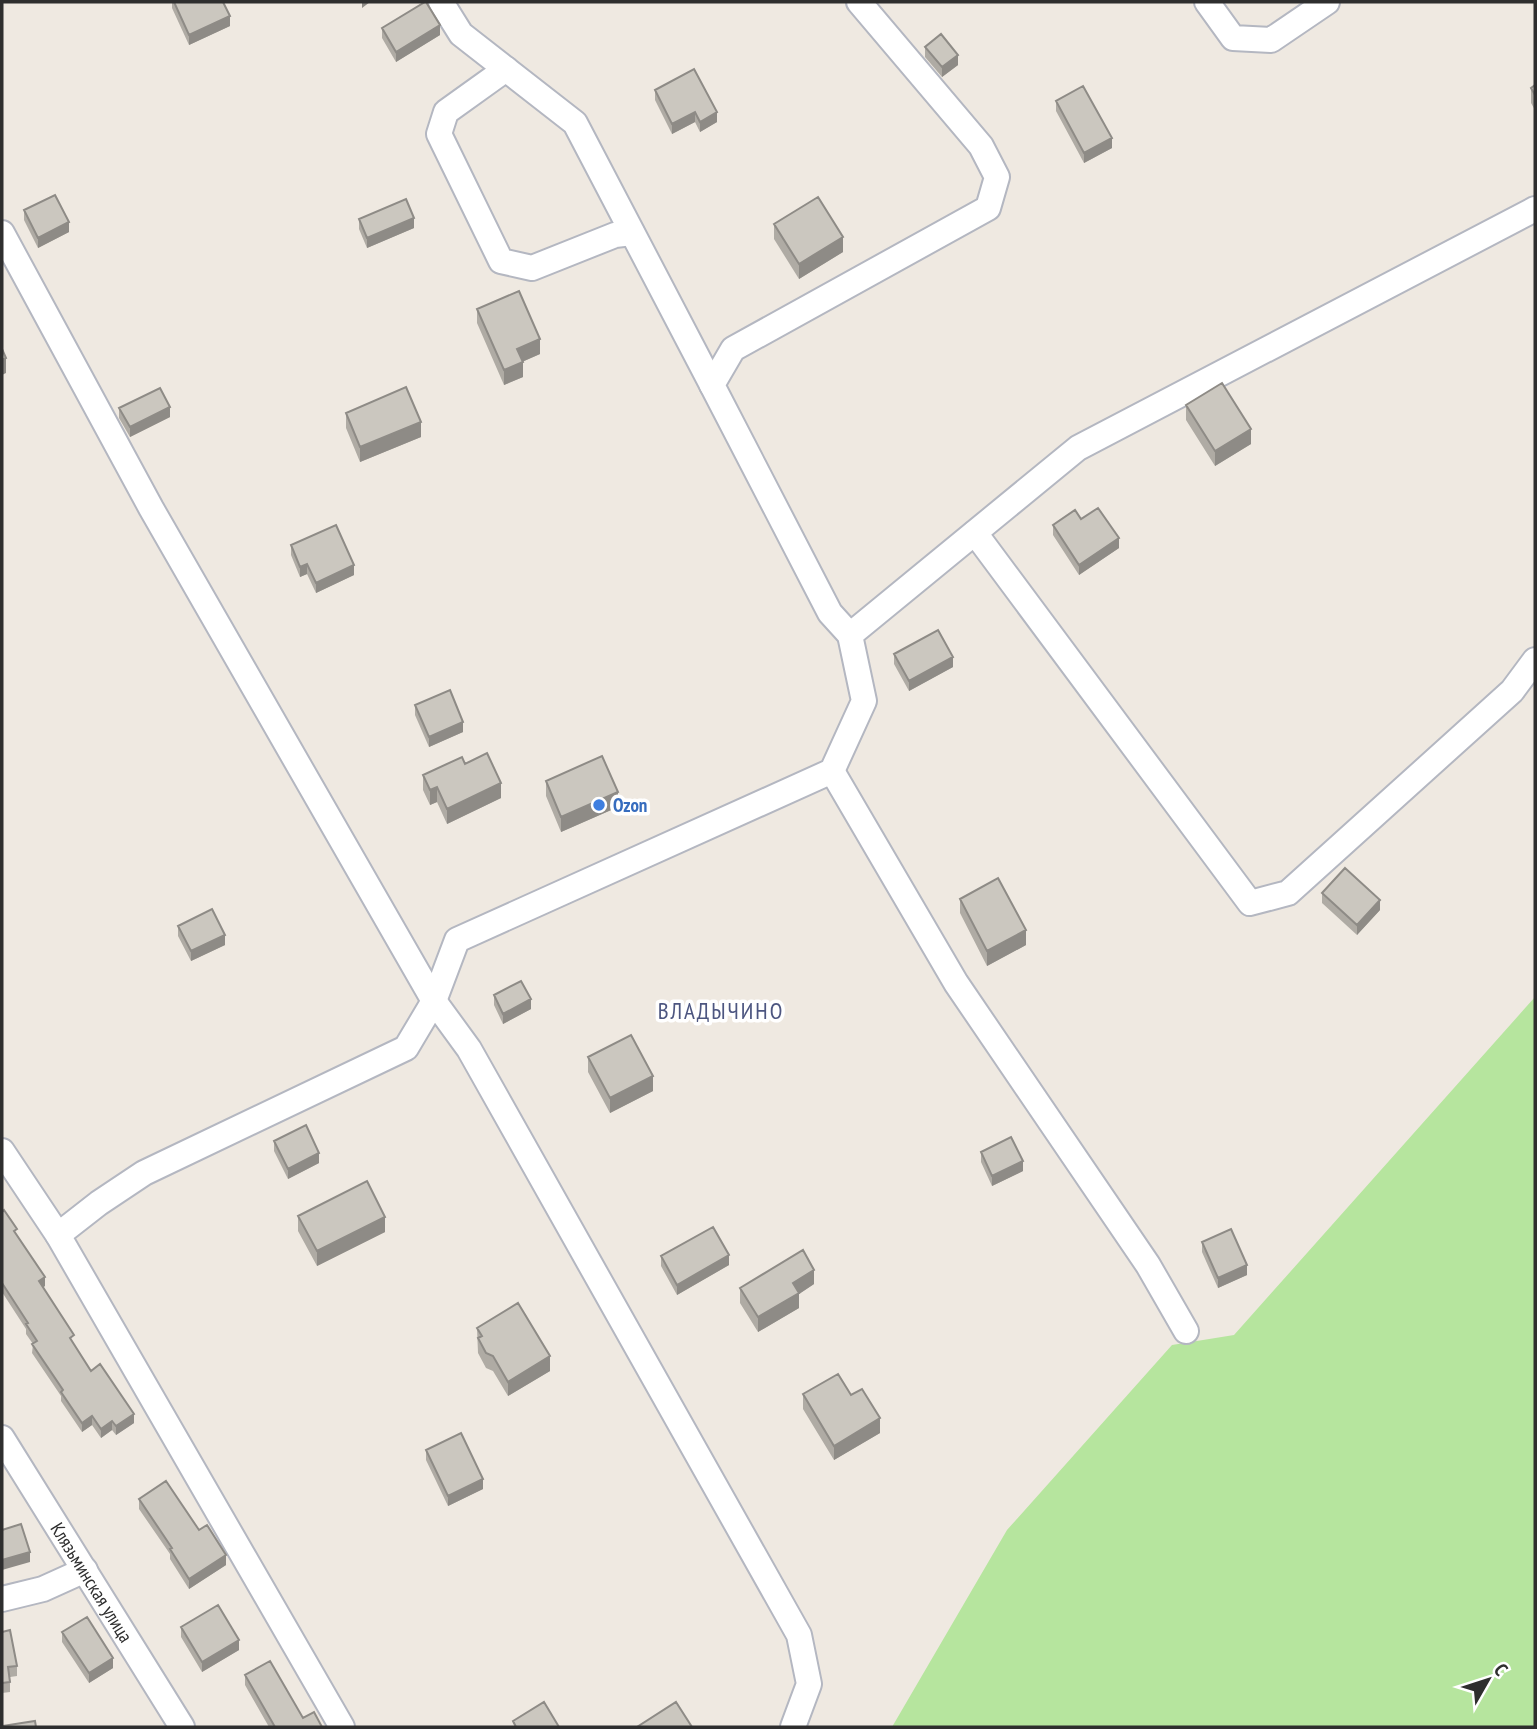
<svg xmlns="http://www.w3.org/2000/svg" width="1537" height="1729" font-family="'PT Sans Narrow',sans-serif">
	<rect width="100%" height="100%" fill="#efe9e1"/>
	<!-- green -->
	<path fill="#b6e59e" d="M1535,997V1727H892L1007,1530L1172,1345L1234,1335Z"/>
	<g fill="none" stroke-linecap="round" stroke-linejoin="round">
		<!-- minor casing -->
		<g stroke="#b4b7c1" stroke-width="28">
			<g id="minor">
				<path d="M441,2L461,34L575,123L712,385"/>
				<path d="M1207,2L1233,38L1271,40L1327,2"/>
				<path d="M506,69L446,112L439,134L501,261L532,268L615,235L632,233"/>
				<path d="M2,233L151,508L434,1001L469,1049L799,1635L809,1684L793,1727"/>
				<path d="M975,533L1250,903L1288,893L1512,691L1535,660"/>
				<path d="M850,635L830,613L712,385L733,349L988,208L997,177L981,146L859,2"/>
				<path d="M832,771L956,983L1148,1265L1186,1331"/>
				<path d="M2,1151L58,1235"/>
				<path id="s1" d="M2,1438L182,1727"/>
				<path d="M2,1599L43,1589L85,1570"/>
				<path d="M342,1727L58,1235L99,1203L144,1173L406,1048L434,1001L457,940L832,771L864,701L850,635L1078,448L1535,209"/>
			</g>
		</g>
		<!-- minor -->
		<use href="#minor" stroke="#fff" stroke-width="24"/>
	</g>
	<!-- wall -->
	<path fill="#afaba4" d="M172,2H223L230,26L189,45L172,8Z
		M382,28L440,35L396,62L382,38Z
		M925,47L958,65L942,77L925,57Z
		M1535,85V110L1531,103V88Z
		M655,90L717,122L700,132L695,122L672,134L655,100Z
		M1056,101L1112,148L1084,163L1056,111Z
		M24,210L69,232L38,248L24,220Z
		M359,219L414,228L367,248L359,229Z
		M774,224L843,252L799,279L774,239Z
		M477,309L540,354L522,362L523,377L504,385L477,323Z
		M1186,405L1251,444L1215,466L1186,420Z
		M119,408L170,417L130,437L119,418Z
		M346,413L421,437L360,462L346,428Z
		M1081,519L1119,548L1079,575L1053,535V525Z
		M291,545L354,575L316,593L307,574L300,577L291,555Z
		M894,654L953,667L909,691L894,664Z
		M415,705L463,732L429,747L415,715Z
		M465,764L501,798L447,824L437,802L430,805L423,790V775Z
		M546,781L618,807L561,832L546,796Z
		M1322,893L1380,910L1357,935L1322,903Z
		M960,899L1026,945L987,966L960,913Z
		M178,926L225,945L191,961L178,936Z
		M494,995L531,1009L503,1024L494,1005Z
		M588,1057L653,1091L610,1113L588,1072Z
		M274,1141L319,1163L288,1179L274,1151Z
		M981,1152L1023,1171L992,1186L981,1162Z
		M2,1212L17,1235L45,1286L43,1287L74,1344L91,1371L134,1423L116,1435L112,1430L101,1438L92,1425L82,1432L61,1401V1396L32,1353L33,1344L26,1334V1329L2,1292Z
		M298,1216L385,1232L317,1266L298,1231Z
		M1202,1242L1247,1275L1218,1288L1202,1252Z
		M661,1256L729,1265L677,1295L661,1266Z
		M814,1284L799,1294V1308L758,1332L740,1303V1288Z
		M477,1328L550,1371L508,1396L493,1371L486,1368L478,1353Z
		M803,1394L851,1395L880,1433L834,1460L803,1409Z
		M426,1450L483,1489L448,1506L426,1460Z
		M139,1499L199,1530L226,1565L189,1589L170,1559V1554L139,1509Z
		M181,1627L239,1650L202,1672L181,1637Z
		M2,1632L17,1666V1676L10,1677V1692L2,1693Z
		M62,1632L113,1668L89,1683L62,1642Z
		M245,1675L303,1718L322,1727H269L245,1685Z"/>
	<!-- shaded-wall -->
	<path fill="#8e8b86" d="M362,2H370L362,8Z
		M230,16V26L189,45V35Z
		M440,25V35L396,62V52Z
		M958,55V65L942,77V67Z
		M695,112V122L672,134V124Z
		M717,112V122L700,132V122Z
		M1112,138V148L1084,163V153Z
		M414,218V228L367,248V238Z
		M69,222V232L38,248V238Z
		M843,237V252L799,279V264Z
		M540,339V354L517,364V349Z
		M6,358V373L2,375V360Z
		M523,362V377L504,385V370Z
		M170,407V417L130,437V427Z
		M421,422V437L360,462V447Z
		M1251,429V444L1215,466V451Z
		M1119,538V548L1079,575V565Z
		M307,564V574L300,577V567Z
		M354,565V575L316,593V583Z
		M953,657V667L909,691V681Z
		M463,722V732L429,747V737Z
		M501,783V798L447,824V809Z
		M437,787V802L430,805V790Z
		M618,792V807L561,832V817Z
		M1380,900V910L1357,935V925Z
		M1026,930V945L987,966V951Z
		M225,935V945L191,961V951Z
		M531,999V1009L503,1024V1014Z
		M653,1076V1091L610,1113V1098Z
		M319,1153V1163L288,1179V1169Z
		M1023,1161V1171L992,1186V1176Z
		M385,1217V1232L317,1266V1251Z
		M729,1255V1265L677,1295V1285Z
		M1247,1265V1275L1218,1288V1278Z
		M814,1270V1284L799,1294V1308L758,1332V1317L793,1283Z
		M45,1277V1286L39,1290V1281Z
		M550,1356V1371L508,1396V1382Z
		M134,1414V1423L116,1435V1426Z
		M92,1416V1425L82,1432V1423Z
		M880,1418V1433L834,1460V1446Z
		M112,1421V1430L101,1438V1429Z
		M483,1479V1489L448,1506V1496Z
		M30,1552V1562L2,1570V1560Z
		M226,1555V1565L189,1589V1579Z
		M239,1640V1650L202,1672V1662Z
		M113,1658V1668L89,1683V1673Z"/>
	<!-- building -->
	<path fill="#cbc7bf" stroke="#8e8b86" stroke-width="2" d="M174,2H223L230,16L189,35Z
		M425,2H426L440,25L396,52L382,28Z
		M941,34L958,55L942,67L925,47Z
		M694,69L717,112L700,122L695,112L672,124L655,90Z
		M1535,85V95L1531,88Z
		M1083,86L1112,138L1084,153L1056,101Z
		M55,195L69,222L38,238L24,210Z
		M818,197L843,237L799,264L774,224Z
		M406,199L414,218L367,238L359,219Z
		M519,291L540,339L517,349L523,362L504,370L477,309Z
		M2,349L6,358L2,360Z
		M1222,383L1251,429L1215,451L1186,405Z
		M406,387L421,422L360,447L346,413Z
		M160,388L170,407L130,427L119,408Z
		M1098,508L1119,538L1079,565L1053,525L1075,510L1081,519Z
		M336,525L354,565L316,583L307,564L300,567L291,545Z
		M938,630L953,657L909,681L894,654Z
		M450,690L463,722L429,737L415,705Z
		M487,753L501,783L447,809L437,787L430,790L423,775L462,757L465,764Z
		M602,756L618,792L561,817L546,781Z
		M1345,868L1380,900L1357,925L1322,893Z
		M998,878L1026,930L987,951L960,899Z
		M212,909L225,935L191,951L178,926Z
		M521,981L531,999L503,1014L494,995Z
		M631,1035L653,1076L610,1098L588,1057Z
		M306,1125L319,1153L288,1169L274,1141Z
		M1011,1137L1023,1161L992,1176L981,1152Z
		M367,1181L385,1217L317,1251L298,1216Z
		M4,1210L17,1229L14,1231L45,1277L39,1281L74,1335L70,1338L91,1371L100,1364L134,1414L116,1426L112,1421L101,1429L92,1416L82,1423L61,1392L63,1390L32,1344L37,1341L26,1324L28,1323L2,1283V1212Z
		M713,1227L729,1255L677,1285L661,1256Z
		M1231,1229L1247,1265L1218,1278L1202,1242Z
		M803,1250L814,1270L793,1283L799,1293L758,1317L740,1288Z
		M518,1303L550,1356L508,1382L493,1356L486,1353L478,1338L482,1336L477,1328Z
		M838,1374L851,1395L862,1389L880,1418L834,1446L803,1394Z
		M461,1433L483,1479L448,1496L426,1450Z
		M166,1481L199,1530L207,1525L226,1555L189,1579L170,1549L172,1548L139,1499Z
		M21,1524L30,1552L2,1560V1530Z
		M218,1605L239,1640L202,1662L181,1627Z
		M87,1617L113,1658L89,1673L62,1632Z
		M10,1630L17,1666L8,1667L10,1682L2,1683V1632Z
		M270,1661L303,1718L314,1712L322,1727H275L245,1675Z
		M544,1702L559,1727H516L513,1721Z
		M676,1702L692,1727H637Z
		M35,1721L36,1727H2V1726Z"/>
	<!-- markers -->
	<circle fill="#3f7fe0" stroke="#fff" stroke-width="2.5" cx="599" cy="805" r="7"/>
	<g text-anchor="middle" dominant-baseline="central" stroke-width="7" stroke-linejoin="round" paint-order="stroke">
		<!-- shop labels -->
		<g font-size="19" font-weight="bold" fill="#366cbe" stroke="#fff" text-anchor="start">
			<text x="613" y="805">Ozon</text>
		</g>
		<!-- street labels -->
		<g font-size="19" fill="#2e2e2e" stroke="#fff">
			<text stroke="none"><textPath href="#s1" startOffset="170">Клязьминская улица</textPath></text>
		</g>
		<!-- quarter labels -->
		<g font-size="23" letter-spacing="2" fill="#4d5680" stroke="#fff">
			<text x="721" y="1010">ВЛАДЫЧИНО</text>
		</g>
	</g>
	<!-- border -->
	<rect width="1537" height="1729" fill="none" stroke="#2e2e2e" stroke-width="7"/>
	<!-- north arrow -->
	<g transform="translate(1488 1680) rotate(51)" stroke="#ffffff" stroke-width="5" paint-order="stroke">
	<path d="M0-5L12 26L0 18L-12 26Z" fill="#2e2e2e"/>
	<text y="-10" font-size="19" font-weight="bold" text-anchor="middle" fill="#2e2e2e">С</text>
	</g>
</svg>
